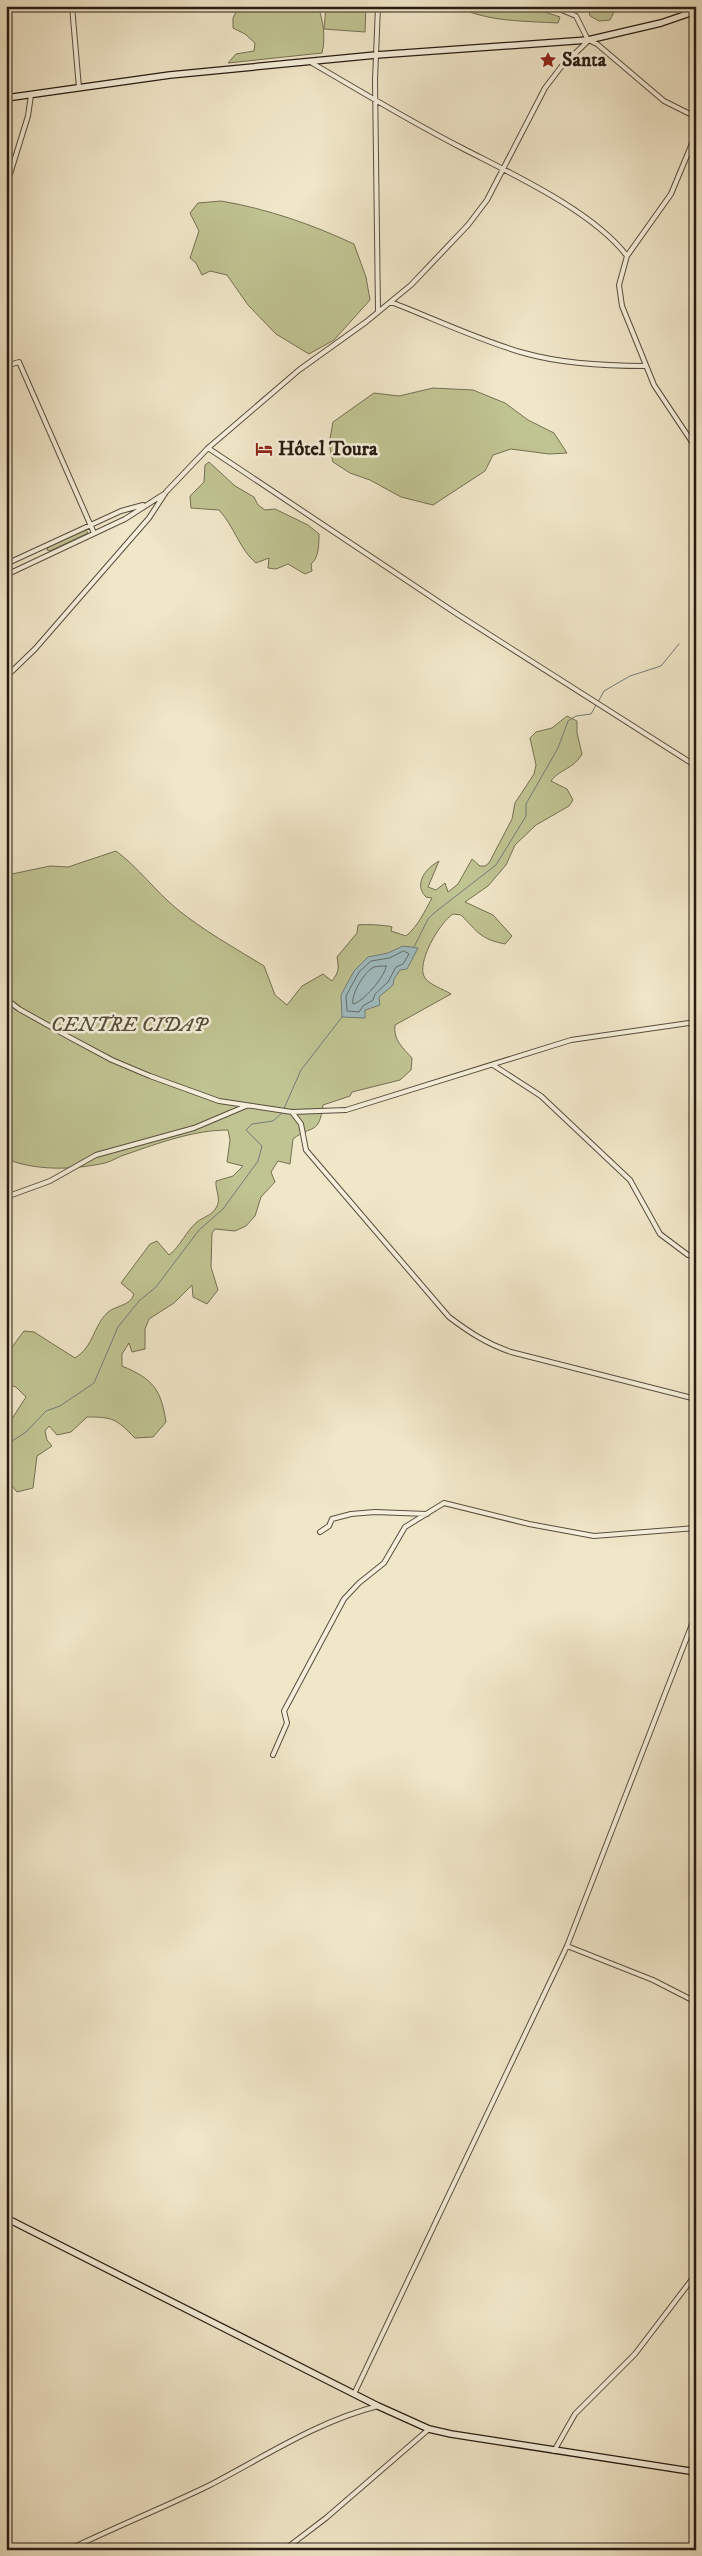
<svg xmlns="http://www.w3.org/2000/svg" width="702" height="2556" font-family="'IM FELL DW Pica',serif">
	<rect width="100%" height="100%" fill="#f0e6c8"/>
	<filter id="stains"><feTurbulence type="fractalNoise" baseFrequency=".004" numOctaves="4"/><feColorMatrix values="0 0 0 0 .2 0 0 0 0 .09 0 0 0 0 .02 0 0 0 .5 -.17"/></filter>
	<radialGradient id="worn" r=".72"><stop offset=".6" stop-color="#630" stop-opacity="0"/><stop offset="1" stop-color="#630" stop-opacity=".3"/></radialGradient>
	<!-- green -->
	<path fill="#c0c392" stroke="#747052" d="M239,6H318C323,21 326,37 322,53L228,63L236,54L254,51L255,43L245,34L233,28V18Z
		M326,6H366L365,32L324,29Z
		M456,6H527L560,17L558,23C525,21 486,22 456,6Z
		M588,6H617L610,20L599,21L590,16Z
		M221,201C268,209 311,224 354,244L366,277L370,300L334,340L309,354L276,334L248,305L227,275L210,271L202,275L196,263L190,258L199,231L190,213L198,203Z
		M433,388L473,390L505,403L528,420L554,433L567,453L549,454L511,449L493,455L485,471L433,505L401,497L370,480L350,473L333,462L329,444L333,422L374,393L399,396Z
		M209,462L235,486L254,497L258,505L265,510L275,509L308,525L319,534C319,543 319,558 311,564L312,571L305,574L288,564L276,569L268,568L269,558L256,563C240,550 234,526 219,510L191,508L190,496L204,482L205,465Z
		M86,530L88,533L50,551L47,550L48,547Z
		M567,716L577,721V733L582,754C574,769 558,770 551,781L567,789L573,800L569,806L536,825L515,845L506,865L488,886L465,902L493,915L512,936L505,944C480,939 478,932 461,915L453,914C440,922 415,964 425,978C430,985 443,989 451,994L395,1025C393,1040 403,1048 412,1058L411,1070L400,1080L352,1092L350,1096L323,1105C319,1136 312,1124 293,1139L290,1164L278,1161L271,1172L275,1182L261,1197L255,1216L246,1226L235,1231L215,1229L212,1233L211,1267L218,1290L207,1304L193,1297L192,1285L174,1303L149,1319L145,1329V1349L132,1352L129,1343L122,1354V1366C153,1379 161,1389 166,1422L153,1437L135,1438C116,1419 114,1417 87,1417L71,1432L57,1435L49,1426L45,1431L47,1440L52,1446L37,1456L33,1488L17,1492L11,1485L12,1466L6,1462V1428L26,1397L16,1387L9,1385L6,1388C6,1358 5,1355 24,1331L34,1332L75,1358C94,1346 93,1327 107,1313C115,1305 130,1307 134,1294L121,1283L150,1244L157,1241L169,1255C180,1247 186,1231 197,1222C203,1217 211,1216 216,1208C222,1199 215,1191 216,1181L233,1176L243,1166L227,1162L230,1140L228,1130C194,1130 159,1143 127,1154C119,1156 113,1161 105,1163C73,1170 37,1171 6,1159V873L12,874L50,866L68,867L116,851C139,868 155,891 177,909C204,931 235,948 264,966L275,995L287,1005L302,986L323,974L332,981C339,972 339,968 337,957L357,933L358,925C364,924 387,925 392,927L391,931L406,936C419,925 424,912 432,898L426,897C413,884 426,868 439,861L428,887L436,890L445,883L448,892L458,884L472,859L480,866H485L489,863L512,819L515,803L534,774L536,765L530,738L536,732L552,728Z"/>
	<!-- water -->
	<path fill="#a0bdc1" stroke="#707d7b" d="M403,946L418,948L407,969L400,970L394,979L393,985L379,997L380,1005L365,1010V1018L342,1017L341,995L354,971L368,957L388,953Z"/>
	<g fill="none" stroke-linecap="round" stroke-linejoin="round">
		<!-- shore -->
		<path stroke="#646c6a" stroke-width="1" d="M404,951L409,954L403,964L396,967L388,982L375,994L373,1000L363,1006L359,1012L347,1011L346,996L359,972L371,961L389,958Z
			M386,966C386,976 362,1003 353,1004C351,994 364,972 374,967C377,966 383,966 386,966Z"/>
		<!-- stream -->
		<path stroke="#707d7b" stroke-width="1" d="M598,702L604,691L630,676L661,666L679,644
			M414,947L428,919L434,913L496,865L526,816V804L558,748L568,721L576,716L591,714L596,705
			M6,1445L26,1432L46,1411L60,1406L94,1383L118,1327L139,1301L156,1287L199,1230L223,1209L258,1161L262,1146L246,1130L252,1124L273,1121L282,1113L301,1070L342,1017"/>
		<!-- street casing -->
		<g stroke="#594e40" stroke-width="6">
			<path id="street" d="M72,6L79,88
				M378,6L375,80L378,311
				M552,6L576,16L588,40L597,44L664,101L696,117
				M312,63C362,92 411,122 462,148C512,174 593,211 627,256
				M696,134L671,194L627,256L619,285L622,306L654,385L696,448
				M6,187L28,116L31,95
				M391,302C435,319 478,340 524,353C563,364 605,366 646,366
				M6,366L19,362L94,533
				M208,448L457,614L696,766
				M6,564L121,511L143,505
				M6,575L125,519L164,494
				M6,677L35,649L149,518L166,492L208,448L299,370L366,322L411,285L468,225L487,200L545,88L561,67L588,41
				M6,999L19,1009L69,1037L112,1060L150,1076L219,1101L292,1112L346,1110L571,1040L696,1022
				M493,1065L541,1096L630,1180L660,1234L688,1255L696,1256
				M292,1112L301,1124L306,1150L449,1317C469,1332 487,1344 511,1352L696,1399
				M6,1197L50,1181L96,1155L194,1128L246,1106
				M320,1532L329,1526L332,1519L351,1514L375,1512L427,1514
				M273,1755L287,1723L284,1711L344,1599L359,1583L384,1563L405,1527L444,1503L529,1524L594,1536L696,1528
				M567,1946L653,1980L696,2002
				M354,2394L567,1946L696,1614
				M554,2451L575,2414L635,2354L696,2274
				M68,2550C115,2527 163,2508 210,2485C264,2457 318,2421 378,2406
				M284,2550L326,2518L429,2429"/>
		</g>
		<!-- secondary casing -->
		<g stroke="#271c12" stroke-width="8">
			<path id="secondary" d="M6,98L170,75L376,55L588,40L661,23L696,11
				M6,2218L378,2406L429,2429L451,2434L696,2472"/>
		</g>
		<!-- street -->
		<use href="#street" stroke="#f5efdb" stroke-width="4"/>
		<!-- secondary -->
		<use href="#secondary" stroke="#f5efdb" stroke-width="5.5"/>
	</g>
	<!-- icons -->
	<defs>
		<g id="sight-bare" transform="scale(1.35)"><path d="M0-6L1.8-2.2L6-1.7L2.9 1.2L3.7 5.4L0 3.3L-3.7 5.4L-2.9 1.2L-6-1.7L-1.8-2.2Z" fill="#8f2418" stroke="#f5efdb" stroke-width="2.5" paint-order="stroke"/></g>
		<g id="hotel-bare" transform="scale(1.35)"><path d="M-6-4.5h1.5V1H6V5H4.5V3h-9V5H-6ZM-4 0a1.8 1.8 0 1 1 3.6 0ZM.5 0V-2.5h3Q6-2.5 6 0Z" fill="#8f2418" stroke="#f5efdb" stroke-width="2.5" paint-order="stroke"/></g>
	</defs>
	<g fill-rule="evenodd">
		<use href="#sight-bare" x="548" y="60"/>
		<use href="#hotel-bare" x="264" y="449"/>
	</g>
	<g text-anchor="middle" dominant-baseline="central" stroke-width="5" stroke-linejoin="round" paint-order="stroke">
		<!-- poi labels -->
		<g font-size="20" font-weight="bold" fill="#271c12" stroke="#f5efdb" text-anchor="start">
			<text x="562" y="60">Santa</text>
			<text x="278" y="449">Hôtel Toura</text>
		</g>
		<!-- park labels -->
		<g font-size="20" font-style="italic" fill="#554e38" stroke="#f5efdb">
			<text x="129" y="1025">CENTRE CIDAP</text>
		</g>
	</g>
	<!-- margin -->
	<rect width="702" height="2556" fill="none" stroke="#f0e6c8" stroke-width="25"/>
	<rect x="8" y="8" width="687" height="2541" fill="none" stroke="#271c12" stroke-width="2.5"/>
	<rect x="12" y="12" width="677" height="2531" fill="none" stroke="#271c12"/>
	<rect width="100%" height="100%" filter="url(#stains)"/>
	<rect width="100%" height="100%" fill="url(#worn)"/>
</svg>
